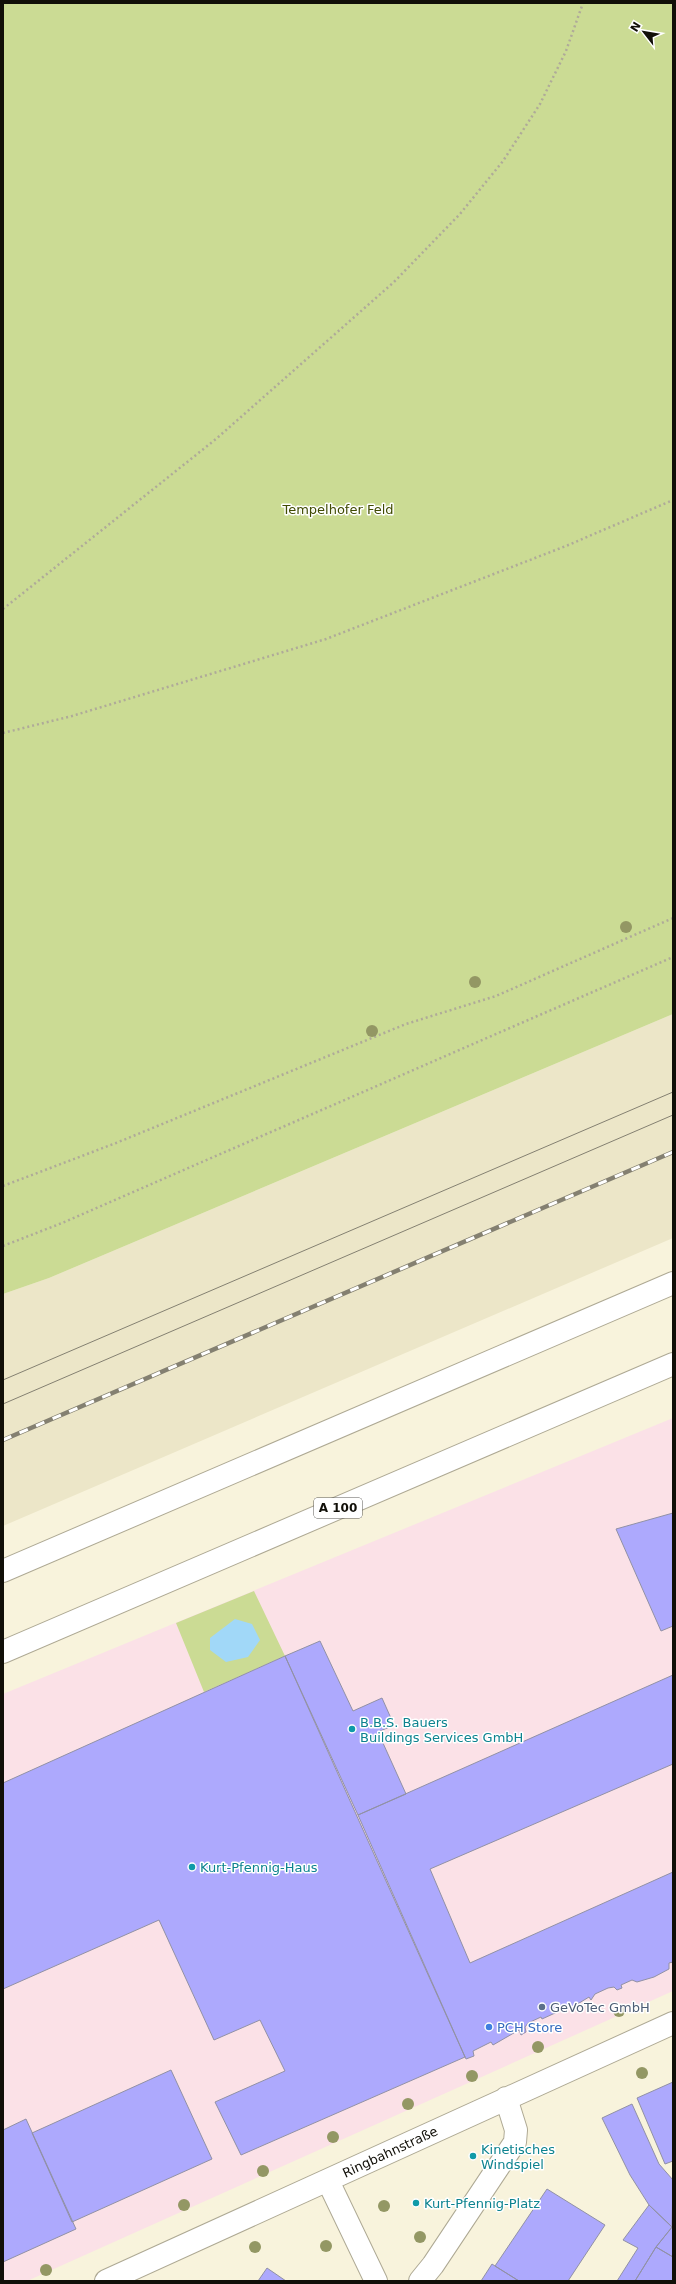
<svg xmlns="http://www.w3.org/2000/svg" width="676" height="2284" font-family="'DejaVu Sans',sans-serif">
	<rect width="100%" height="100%" fill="#f8f3dc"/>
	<!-- industrial -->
	<path fill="#fbe1e7" d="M673,1418V1991L27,2281H3V1694Z"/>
	<!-- built -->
	<path fill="#ece6c8" d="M673,1014V1238L3,1526V1294L49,1278Z"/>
	<!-- green -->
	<path fill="#cbdb94" d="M3,3H673V1014L49,1278L3,1294Z
		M254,1591L285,1656L204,1692L176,1623Z"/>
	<!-- water -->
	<path fill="#a1d8f8" d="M235,1619L252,1624L260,1640L248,1657L226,1662L210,1650V1638Z"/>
	<!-- building -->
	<path fill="#ada9fd" stroke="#9191a5" d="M673,1513V1626L661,1631L616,1529Z
		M320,1641L353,1711L382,1698L394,1725L378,1732L406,1794L358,1815L285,1656Z
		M285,1656L465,2057L241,2155L215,2102L285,2071L260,2020L214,2040L159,1920L3,1989V1783Z
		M673,1675V1764L430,1869L470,1963L673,1872V1962L669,1963V1969L654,1977L637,1982L632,1980L621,1985L622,1988L617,1990L614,1987L608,1988L595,1994L591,2000L589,1997L571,2008H566L542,2019L541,2017L528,2023L525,2027L526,2032L521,2035L519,2030L493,2045L491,2042L473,2051L474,2056L466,2059L358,1815Z
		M171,2070L212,2159L72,2222L32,2133Z
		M673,2082V2161L665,2164L637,2098Z
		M632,2104L659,2164L673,2180L672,2227L649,2205L630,2175L602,2118Z
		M26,2119L76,2229L3,2262V2130Z
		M547,2189L605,2225L568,2281H519L495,2266Z
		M649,2205L672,2227L656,2247L635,2281H617L638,2248L623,2240Z
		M673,2226V2257L656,2247Z
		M656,2247L673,2257V2281H635Z
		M492,2264L495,2266L519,2281H481Z
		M267,2268L286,2281H258Z"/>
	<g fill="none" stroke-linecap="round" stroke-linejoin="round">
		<!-- minor casing -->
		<g stroke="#aea994" stroke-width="24">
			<path id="minor" d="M328,2181L376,2281
				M106,2281L673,2023
				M420,2281L433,2265L515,2142L516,2130L506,2098"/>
		</g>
		<!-- motorway casing -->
		<g stroke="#aea994" stroke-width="24">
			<path id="motorway" d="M3,1571L673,1283
				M3,1652L673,1364"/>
		</g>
		<!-- path -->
		<path stroke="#afaa99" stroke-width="2.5" stroke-dasharray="2 3" stroke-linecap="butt" d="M3,609L216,439L394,282L460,214L503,161L540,104L566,51L583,3
			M3,733L72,716L326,639L566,546L673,500
			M3,1186L116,1143L406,1024L496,996L673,918
			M3,1246L62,1223L673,957"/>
		<!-- minor -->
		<use href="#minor" stroke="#fff" stroke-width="22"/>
		<!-- motorway -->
		<use href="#motorway" stroke="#fff" stroke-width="22"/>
		<!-- tram -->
		<path stroke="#848071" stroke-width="1" d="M3,1380L673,1092
			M3,1404L673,1115"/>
		<!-- rail casing -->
		<g stroke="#848071" stroke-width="4.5">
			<path id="rail" d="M3,1440L673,1152"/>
		</g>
		<!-- rail -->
		<use href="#rail" stroke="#fff" stroke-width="3" stroke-dasharray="9" stroke-linecap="butt"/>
	</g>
	<!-- trees -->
	<g fill="#939764">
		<circle cx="626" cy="927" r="6"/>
		<circle cx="475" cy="982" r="6"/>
		<circle cx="372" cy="1031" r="6"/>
		<circle cx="619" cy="2011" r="6"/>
		<circle cx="538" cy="2047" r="6"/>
		<circle cx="642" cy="2073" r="6"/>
		<circle cx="472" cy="2076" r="6"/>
		<circle cx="408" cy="2104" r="6"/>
		<circle cx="333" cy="2137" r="6"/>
		<circle cx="263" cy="2171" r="6"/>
		<circle cx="184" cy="2205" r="6"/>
		<circle cx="384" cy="2206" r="6"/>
		<circle cx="420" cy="2237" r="6"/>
		<circle cx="326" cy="2246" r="6"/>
		<circle cx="255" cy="2247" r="6"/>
		<circle cx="46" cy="2270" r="6"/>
	</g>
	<!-- markers -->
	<g fill="#0f9aa8" stroke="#fff" stroke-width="1.5">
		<circle cx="352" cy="1729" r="4"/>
		<circle cx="192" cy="1867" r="4"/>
		<circle cx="473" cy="2156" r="4"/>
		<circle cx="416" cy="2203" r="4"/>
	</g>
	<circle fill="#5c6f8a" stroke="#fff" stroke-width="1.5" cx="542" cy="2007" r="4"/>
	<circle fill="#3f7fe0" stroke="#fff" stroke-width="1.5" cx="489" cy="2027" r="4"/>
	<g text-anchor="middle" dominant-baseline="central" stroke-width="3" stroke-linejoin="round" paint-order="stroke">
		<!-- shield labels -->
		<rect fill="#fff" stroke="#585752" stroke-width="1" x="314" y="1498" width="48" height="20" rx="3"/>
		<g font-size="12" font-weight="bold" fill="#110f08">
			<text x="338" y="1508">A 100</text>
		</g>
		<!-- park labels -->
		<g font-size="13" fill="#404b02" stroke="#fff">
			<text x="338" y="509">Tempelhofer Feld</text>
		</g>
		<!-- culture labels -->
		<g font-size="13" fill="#0d838f" stroke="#fff" text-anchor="start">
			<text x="360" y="1722">B.B.S. Bauers<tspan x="360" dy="15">Buildings Services GmbH</tspan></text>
			<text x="200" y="1867">Kurt-Pfennig-Haus</text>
			<text x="481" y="2149">Kinetisches<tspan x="481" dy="15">Windspiel</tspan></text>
			<text x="424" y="2203">Kurt-Pfennig-Platz</text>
		</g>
		<!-- service labels -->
		<g font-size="13" fill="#4e5e75" stroke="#fff" text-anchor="start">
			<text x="550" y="2007">GeVoTec GmbH</text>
		</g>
		<!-- shop labels -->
		<g font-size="13" fill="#366cbe" stroke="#fff" text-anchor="start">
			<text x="497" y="2027">PCH Store</text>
		</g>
		<!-- street labels -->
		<g font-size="13" fill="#110f08" stroke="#fff">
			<text transform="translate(390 2152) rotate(-25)">Ringbahnstraße</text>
		</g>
	</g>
	<!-- border -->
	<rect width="676" height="2284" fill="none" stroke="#110f08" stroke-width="8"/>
	<!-- north arrow -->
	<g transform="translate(644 32) rotate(301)" stroke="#ffffff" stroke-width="3" paint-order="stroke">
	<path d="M0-3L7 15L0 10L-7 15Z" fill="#110f08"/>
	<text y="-6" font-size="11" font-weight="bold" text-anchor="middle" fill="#110f08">N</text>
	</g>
</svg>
